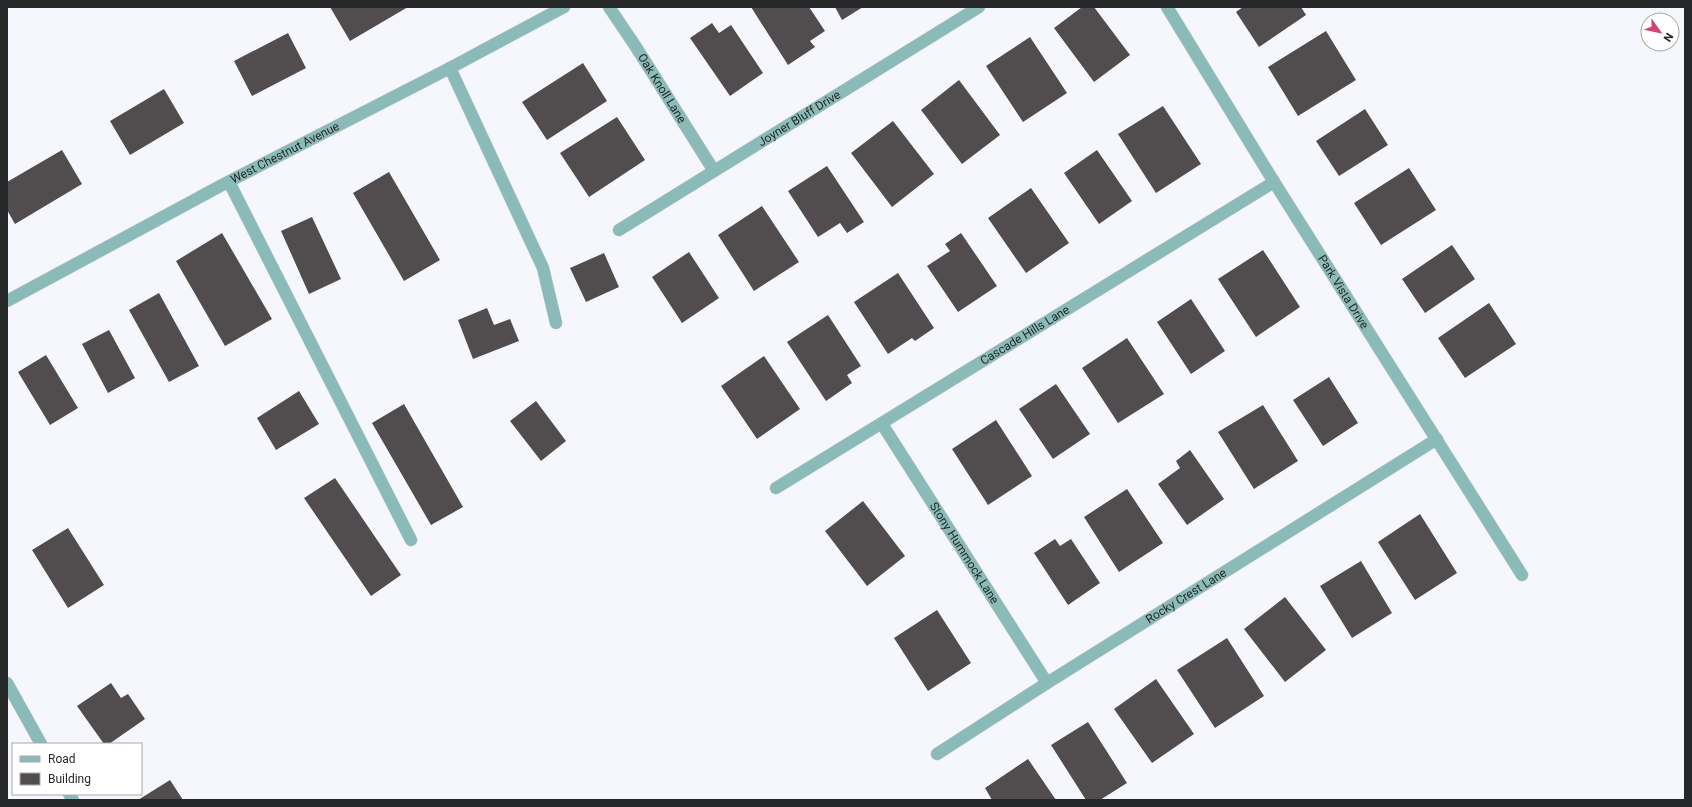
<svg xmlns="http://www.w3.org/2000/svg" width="1692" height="807" font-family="Roboto,sans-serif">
	<rect width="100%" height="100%" fill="#f6f7fd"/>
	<!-- building -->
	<path fill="#514d4f" d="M330,7H408L350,41Z
		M751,7H809L825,31L810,41L815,47L788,65Z
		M835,7H863L842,20Z
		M1082,7H1094L1130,55L1094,82L1054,28Z
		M1243,7H1301L1306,15L1259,47L1236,12Z
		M712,23L719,33L731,25L763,73L730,96L690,38Z
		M1326,31L1356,80L1298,116L1268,67Z
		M288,33L306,68L252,96L234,61Z
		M1030,37L1067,93L1023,122L986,66Z
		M583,63L607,101L547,140L522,102Z
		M959,80L1000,135L962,164L921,110Z
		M164,89L184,123L130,155L110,121Z
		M1163,106L1201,164L1156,193L1118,134Z
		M1365,109L1388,145L1339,176L1316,141Z
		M617,117L645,160L589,197L560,153Z
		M893,121L934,174L892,207L851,153Z
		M62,150L82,184L15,224L7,210V182Z
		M1097,150L1132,201L1099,224L1064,173Z
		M827,166L864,222L847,233L840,223L818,237L788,191Z
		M1409,168L1436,210L1381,245L1354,203Z
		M389,172L440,260L404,281L353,193Z
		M1031,188L1069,243L1026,273L988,218Z
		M762,206L799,262L754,291L718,235Z
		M312,217L341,279L309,294L281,231Z
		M222,233L272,319L225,346L176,261Z
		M961,233L997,286L958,312L927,266L950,251L945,244Z
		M1452,245L1475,279L1425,313L1402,279Z
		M1263,250L1300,307L1256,337L1218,279Z
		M689,252L719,298L682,323L652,277Z
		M604,253L619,287L586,302L570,268Z
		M898,273L934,328L915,341L912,338L888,354L854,302Z
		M159,293L199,366L169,382L129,310Z
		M1191,299L1225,351L1191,374L1157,322Z
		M1489,303L1516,344L1465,378L1438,338Z
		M487,308L494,325L510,319L519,341L473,359L458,320Z
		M828,315L861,366L847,375L852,383L826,401L787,342Z
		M109,330L135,378L108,393L82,344Z
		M1127,338L1164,394L1118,423L1082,368Z
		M46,355L78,408L50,425L18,372Z
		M764,356L800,409L757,439L721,386Z
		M1329,377L1358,423L1323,446L1293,400Z
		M1056,384L1090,434L1053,459L1019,409Z
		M299,391L319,424L276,450L257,418Z
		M536,401L566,441L541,461L510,421Z
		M404,404L463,507L431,525L372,423Z
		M1263,405L1298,461L1254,489L1218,432Z
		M996,420L1032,476L988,505L952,449Z
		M1190,450L1224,499L1187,525L1158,484L1180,468L1176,461Z
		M335,478L401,575L371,596L304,498Z
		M1127,489L1163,543L1119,572L1084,517Z
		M863,501L905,556L867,586L825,531Z
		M1420,514L1457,573L1415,600L1378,542Z
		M68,528L104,585L68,608L32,550Z
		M1055,539L1060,546L1071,539L1100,583L1068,605L1034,553Z
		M1361,561L1392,613L1352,638L1320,586Z
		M1285,597L1326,650L1285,682L1244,629Z
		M937,610L971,663L928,691L894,638Z
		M1227,638L1264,696L1215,728L1177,670Z
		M1156,679L1194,734L1152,763L1114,709Z
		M111,683L121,698L128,694L145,719L109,744H104L77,706Z
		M1088,722L1127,783L1100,800H1086L1051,745Z
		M1028,759L1056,800H992L985,788Z
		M170,780L183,800H138Z"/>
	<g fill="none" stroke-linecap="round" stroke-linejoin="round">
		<!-- service casing -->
		<g stroke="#d1d2d7" stroke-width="13">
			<path id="service" d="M450,68L543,268L556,323
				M229,182L411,540"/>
		</g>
		<!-- minor casing -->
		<g stroke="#d1d2d7" stroke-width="13">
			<g id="minor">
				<path id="s1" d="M609,7L636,47L714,171"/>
				<path id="s2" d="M1167,7L1274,182L1522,575"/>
				<path id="s3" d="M619,230L979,7"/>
				<path id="s4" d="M7,301L224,184L450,68L564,7"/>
				<path id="s5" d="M882,424L1047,683"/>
				<path id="s6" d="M776,488L1274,182"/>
				<path d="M7,683L41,744"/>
				<path id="s7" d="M937,754L1047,683L1437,439"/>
				<path d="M69,794L73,800"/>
			</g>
		</g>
		<!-- service -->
		<use href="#service" stroke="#8abbb8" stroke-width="12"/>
		<!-- minor -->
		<use href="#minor" stroke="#8abbb8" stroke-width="12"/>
	</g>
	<g text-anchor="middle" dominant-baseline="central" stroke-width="4" stroke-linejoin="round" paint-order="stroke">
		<!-- street labels -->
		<g font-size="12" fill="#27282a" stroke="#fff">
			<text stroke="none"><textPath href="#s1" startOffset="97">Oak Knoll Lane</textPath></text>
			<text stroke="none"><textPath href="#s3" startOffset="212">Joyner Bluff Drive</textPath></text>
			<text stroke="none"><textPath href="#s4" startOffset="315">West Chestnut Avenue</textPath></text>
			<text stroke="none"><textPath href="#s2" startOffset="335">Park Vista Drive</textPath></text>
			<text stroke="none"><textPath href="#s6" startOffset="292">Cascade Hills Lane</textPath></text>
			<text stroke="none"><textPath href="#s5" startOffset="153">Stony Hummock Lane</textPath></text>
			<text stroke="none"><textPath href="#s7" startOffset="295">Rocky Crest Lane</textPath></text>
		</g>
	</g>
	<!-- border -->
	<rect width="1692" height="807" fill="none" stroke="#27282a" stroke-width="16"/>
	<!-- legend -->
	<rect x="12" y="743" width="130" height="52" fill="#ffffff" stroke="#a9a9aa"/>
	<rect x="20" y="756" width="20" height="6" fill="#8abbb8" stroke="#a9a9aa"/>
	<text x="48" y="763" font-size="12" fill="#27282a">Road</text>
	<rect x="20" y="773" width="20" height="12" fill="#514d4f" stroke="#a9a9aa"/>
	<text x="48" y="783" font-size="12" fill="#27282a">Building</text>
	<!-- north arrow -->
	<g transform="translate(1660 32) rotate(123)"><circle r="19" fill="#ffffff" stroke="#a9a9aa"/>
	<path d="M0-3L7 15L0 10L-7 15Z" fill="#d04477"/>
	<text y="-6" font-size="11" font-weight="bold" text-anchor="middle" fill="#27282a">N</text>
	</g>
</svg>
